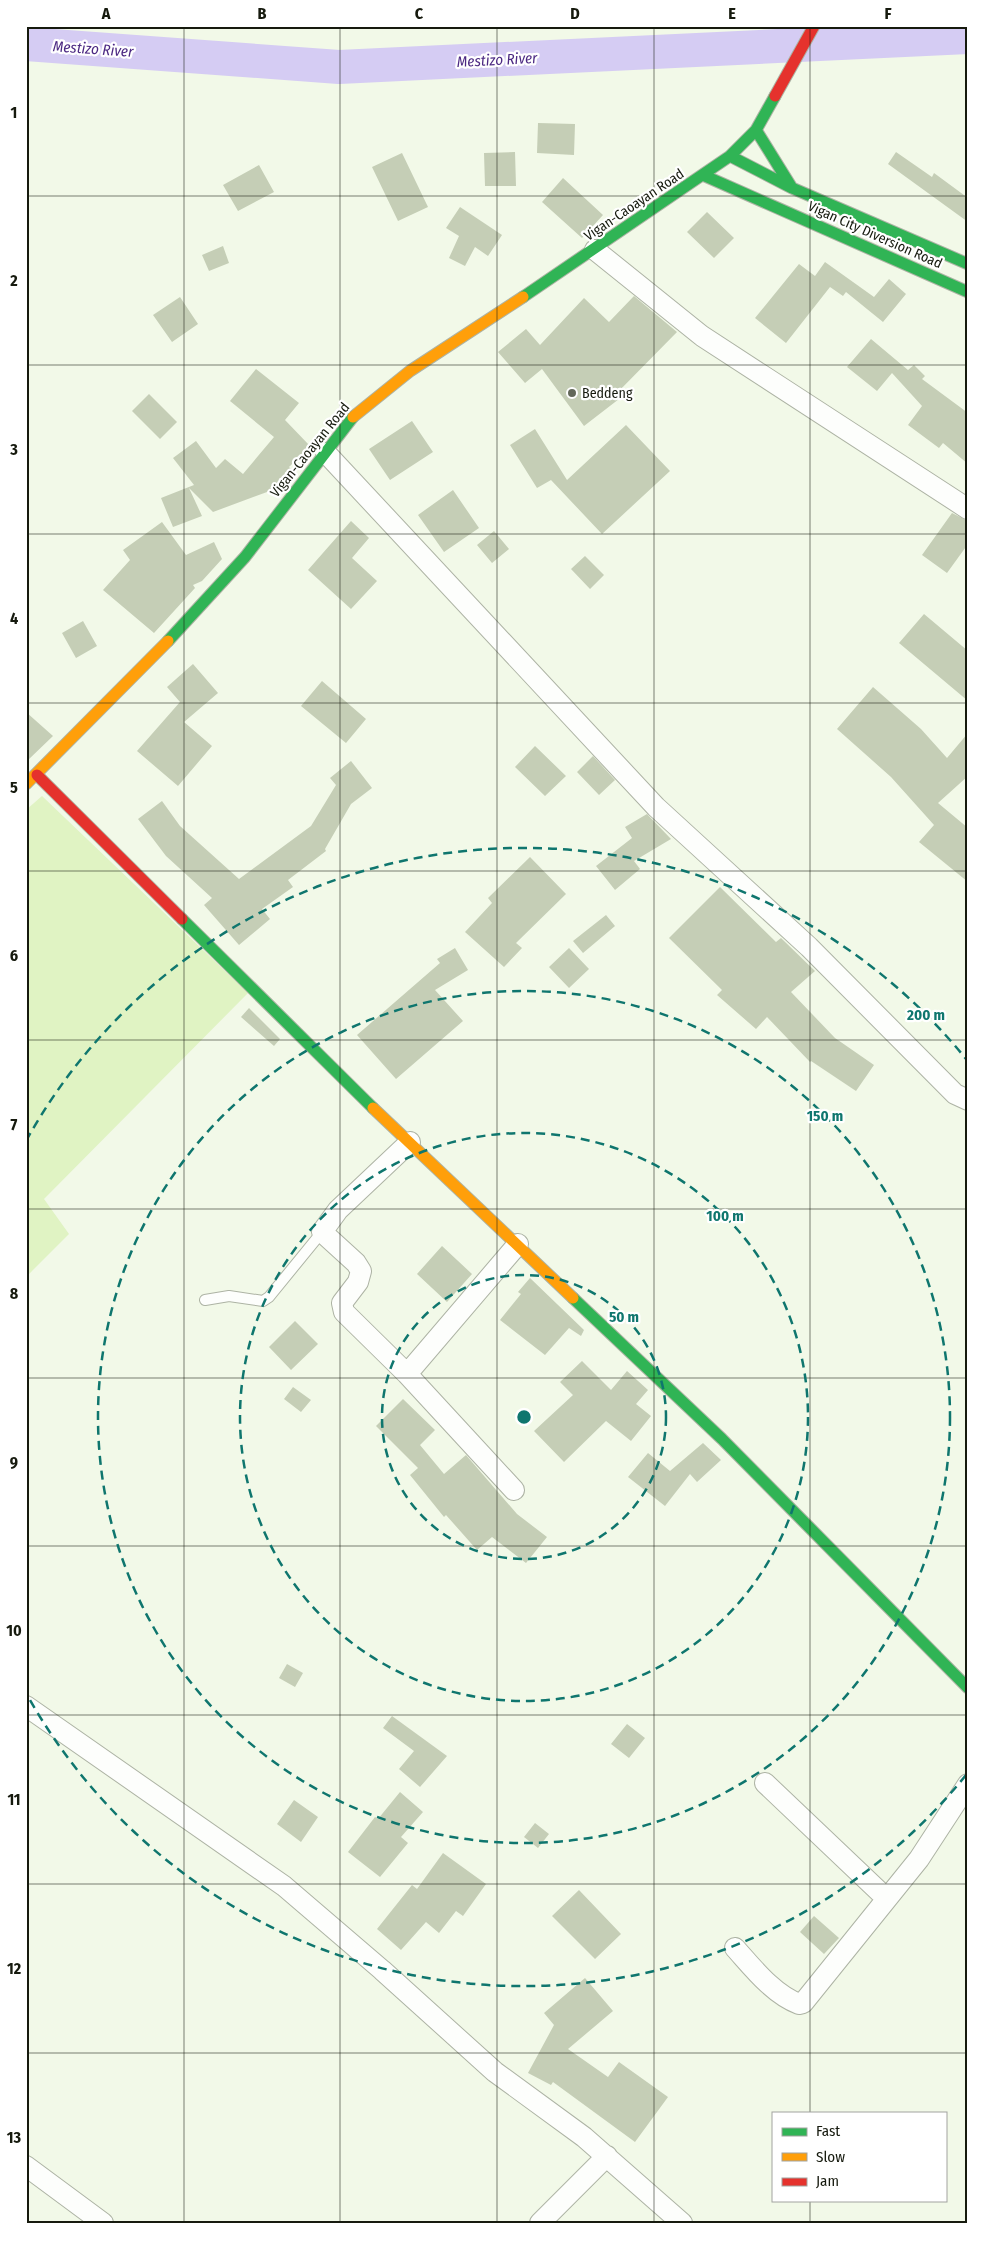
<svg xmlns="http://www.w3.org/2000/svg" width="994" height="2249" font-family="'Fira Sans Condensed',sans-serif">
	<rect width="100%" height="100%" fill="#f2f9e8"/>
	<!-- green -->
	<path fill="#e0f3c3" d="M42,796L248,993L44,1199L69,1234L26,1277V810Z"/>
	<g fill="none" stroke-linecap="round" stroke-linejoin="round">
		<!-- river -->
		<path stroke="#d5ccf3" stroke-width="34" d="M26,44L339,67L968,37"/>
	</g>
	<!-- building -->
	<path fill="#c5ceb6" d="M538,123L575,124L574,155L537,153Z
		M515,152L516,186H485L484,153Z
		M896,152L932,177L934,173L968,198V222L888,164Z
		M402,153L428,207L398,221L372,167Z
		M259,165L274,192L238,211L223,185Z
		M563,178L603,215L582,238L542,202Z
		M460,207L502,235L488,256L475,247L465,266L449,258L459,236L446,228Z
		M707,212L734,238L714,258L687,232Z
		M223,246L229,263L209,271L202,255Z
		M825,262L874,297L889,279L906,294L883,322L846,292L843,296L830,287L786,343L755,318L799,264L815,276Z
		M634,296L677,332L615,395L619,399L584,426L542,369L525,383L498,352L526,329L540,345L584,298L609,322Z
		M180,297L198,324L172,342L153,315Z
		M871,339L908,370L914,365L925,376L922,379L968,413V464L943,443L939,448L908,425L922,406L892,373L877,391L847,367Z
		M256,369L299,403L285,420L310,446L289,467L292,470L278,488L213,512L189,488L202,516L173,527L161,498L194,485L173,458L196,441L216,468L225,459L243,474L274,437L230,401Z
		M149,394L177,422L160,439L132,411Z
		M412,421L433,452L390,480L369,449Z
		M626,425L670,471L602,534L551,480L537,488L510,445L535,429L567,480Z
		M453,490L479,528L444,552L418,515Z
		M952,513L968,521V544L947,573L922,555Z
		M351,521L369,538L352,558L377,581L351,609L308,570Z
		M162,522L186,555L214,542L222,559L202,581L193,585L195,588L154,633L103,590L130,560L123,550Z
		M494,531L509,549L492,563L477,545Z
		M585,556L604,575L590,589L571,569Z
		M924,614L968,651V701L899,643Z
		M83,621L97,646L76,658L62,633Z
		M193,664L218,693L184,722L212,746L178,786L137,751L180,702L167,687Z
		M322,681L366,719L346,743L301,706Z
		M873,687L921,729L947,758L968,733V776L938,803L968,828V882L919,842L934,825L891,777L837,729Z
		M26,712L53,736L27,761H26Z
		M535,746L566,776L545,796L515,767Z
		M593,756L615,780L599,795L577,772Z
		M351,761L372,788L351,804L325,849L326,851L288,880L293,887L262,909L270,919L239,945L204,905L212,898L166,856L138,819L162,801L180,826L239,879L311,826L336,785L330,778Z
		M647,814L671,839L634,861L640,869L615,890L596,866L632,838L625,827Z
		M530,857L566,894L516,943L522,948L504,967L465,932L492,903L488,898Z
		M720,887L776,942L781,938L815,971L791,992L835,1038L874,1065L856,1091L811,1061L810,1062L767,1017L756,1029L717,995L722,990L669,938Z
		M606,915L615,926L583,953L573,941Z
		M455,948L468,970L435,990L463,1021L396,1079L357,1035L440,963L437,959Z
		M569,948L589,969L569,988L549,967Z
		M249,1008L280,1039L274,1046L241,1017Z
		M442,1246L472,1274L447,1302L417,1274Z
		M530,1278L584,1330L581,1336L569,1328L545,1355L500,1320L521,1294L518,1292Z
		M295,1321L318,1344L291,1370L269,1347Z
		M582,1361L611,1390L627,1371L648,1390L636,1404L651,1416L631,1441L606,1421L564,1462L534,1431L573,1395L560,1382Z
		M293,1387L311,1400L301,1412L284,1399Z
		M403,1399L435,1430L420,1445L444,1474L466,1455L517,1514L547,1537L526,1563L492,1537L477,1550L446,1515L444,1517L410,1475L418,1468L376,1426Z
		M703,1443L721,1460L697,1482L690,1474L665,1506L628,1477L648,1453L670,1471Z
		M287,1664L303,1673L295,1687L279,1678Z
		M392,1716L447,1756L420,1787L399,1769L414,1751L383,1728Z
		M627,1724L645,1738L629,1758L611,1744Z
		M400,1792L423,1812L401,1837L408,1843L380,1877L348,1852L375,1817L378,1819Z
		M294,1800L318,1817L301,1842L277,1824Z
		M535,1823L549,1834L538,1848L524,1837Z
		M443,1853L486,1884L463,1916L456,1911L439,1933L426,1922L401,1950L377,1929L412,1885L417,1889Z
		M579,1890L621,1934L595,1959L552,1916Z
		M814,1916L839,1938L824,1954L800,1932Z
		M585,1978L613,2011L568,2049L608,2077L619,2062L668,2097L635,2142L553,2082L551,2085L528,2073L554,2025L544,2013Z"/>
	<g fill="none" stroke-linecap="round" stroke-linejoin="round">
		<!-- lane casing -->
		<g stroke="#adb3a4" stroke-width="12">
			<path id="lane" d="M205,1300L229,1296L263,1301L269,1297L322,1232"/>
		</g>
		<!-- street casing -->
		<g stroke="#adb3a4" stroke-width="22">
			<path id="street" d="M595,250L702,336L968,509
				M326,453L656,807L809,947L955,1094L968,1100
				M410,1142L338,1210L322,1232L356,1263L361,1271L358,1282L342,1303L344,1312L407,1374L514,1490
				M407,1374L518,1244
				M26,1706L284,1886L382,1970L495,2072L584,2137L682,2223
				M765,1783L886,1898
				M735,1948C753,1968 773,1994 799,2004L803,2003L919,1859L968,1784
				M26,2166L103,2223
				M540,2223L607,2156"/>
		</g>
		<!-- fast casing -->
		<g stroke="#adb3a4" stroke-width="13">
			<path id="fast" d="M756,130L792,188
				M730,156L792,188L968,264
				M705,176L968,292
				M523,297L730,156L756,130L775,96
				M168,641L245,557L353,417
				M182,919L373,1108
				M573,1298L722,1439L968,1688"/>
		</g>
		<!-- slow casing -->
		<g stroke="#adb3a4" stroke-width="13">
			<path id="slow" d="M353,417L410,371L523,297
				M26,784L168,641
				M373,1108L573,1298"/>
		</g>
		<!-- jam casing -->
		<g stroke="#adb3a4" stroke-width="13">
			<path id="jam" d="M775,96L814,26
				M37,775L182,919"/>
		</g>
		<!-- lane -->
		<use href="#lane" stroke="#fdfefc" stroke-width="10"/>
		<!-- street -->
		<use href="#street" stroke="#fdfefc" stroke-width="20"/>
		<!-- fast -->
		<use href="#fast" stroke="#30b455" stroke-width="11"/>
		<!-- slow -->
		<use href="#slow" stroke="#ff9f0a" stroke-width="11"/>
		<!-- jam -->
		<use href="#jam" stroke="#e5322d" stroke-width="11"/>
	</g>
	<!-- grid -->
	<path fill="none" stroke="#161a0e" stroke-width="1" stroke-opacity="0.55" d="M184,26V2223M340,26V2223M497,26V2223M654,26V2223M810,26V2113M26,196H968M26,365H968M26,534H968M26,703H968M26,871H968M26,1040H968M26,1209H968M26,1378H968M26,1546H968M26,1715H968M26,1884H968M26,2053H968M810,2200V2223"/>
	<!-- distance rings -->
	<g fill="none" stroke="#0f766e" stroke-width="2.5" stroke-dasharray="9 6">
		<circle cx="524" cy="1417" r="142"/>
		<circle cx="524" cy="1417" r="284"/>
		<circle cx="524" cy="1417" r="426"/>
		<path d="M966 1775A569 569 0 0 1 26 1693M26 1141A569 569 0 0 1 966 1059"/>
	</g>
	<!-- markers -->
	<circle fill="#63685a" stroke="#fff" stroke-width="2" cx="572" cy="393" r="5"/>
	<g text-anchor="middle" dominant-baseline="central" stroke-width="4.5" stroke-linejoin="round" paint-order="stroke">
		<!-- street labels -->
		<g font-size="14" fill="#161a0e" stroke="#fff">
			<text transform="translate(634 205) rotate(-34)">Vigan-Caoayan Road</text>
			<text transform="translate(875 235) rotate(24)">Vigan City Diversion Road</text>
			<text transform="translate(310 450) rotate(-51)">Vigan-Caoayan Road</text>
		</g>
		<!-- poi labels -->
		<g font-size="14" fill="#161a0e" stroke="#fff" text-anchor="start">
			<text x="582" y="393">Beddeng</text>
		</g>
		<!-- water labels -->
		<g font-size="15" font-style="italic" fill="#4b2882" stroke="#fff">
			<text transform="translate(93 49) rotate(4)">Mestizo River</text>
			<text transform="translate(497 60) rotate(-3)">Mestizo River</text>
		</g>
	</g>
	<circle cx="524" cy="1417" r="8" fill="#0f766e" stroke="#fff" stroke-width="2.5"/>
	<g font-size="15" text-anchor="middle" font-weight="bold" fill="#0f766e" stroke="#fff" stroke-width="4.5" stroke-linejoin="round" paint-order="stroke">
		<text x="926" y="1020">200 m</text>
		<text x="825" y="1121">150 m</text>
		<text x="725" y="1221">100 m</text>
		<text x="624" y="1322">50 m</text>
	</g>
	<!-- border -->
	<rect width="994" height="2249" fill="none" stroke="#ffffff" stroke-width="55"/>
	<!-- legend -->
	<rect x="772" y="2112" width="175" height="90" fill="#ffffff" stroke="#a2a39f"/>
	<rect x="782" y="2128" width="25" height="8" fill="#30b455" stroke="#a2a39f"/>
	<text x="816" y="2136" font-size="15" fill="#161a0e">Fast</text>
	<rect x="782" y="2153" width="25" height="8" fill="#ff9f0a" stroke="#a2a39f"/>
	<text x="816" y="2162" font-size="15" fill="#161a0e">Slow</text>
	<rect x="782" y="2178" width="25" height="8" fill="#e5322d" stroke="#a2a39f"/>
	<text x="816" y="2186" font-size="15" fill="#161a0e">Jam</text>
	<rect x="28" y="28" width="938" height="2194" fill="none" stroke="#161a0e" stroke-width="2"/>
	<g font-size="16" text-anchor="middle" font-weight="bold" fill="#161a0e">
		<text x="106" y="19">A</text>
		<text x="262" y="19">B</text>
		<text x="419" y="19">C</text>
		<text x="575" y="19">D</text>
		<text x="732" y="19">E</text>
		<text x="888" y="19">F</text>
		<text x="14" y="118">1</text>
		<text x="14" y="286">2</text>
		<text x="14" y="455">3</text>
		<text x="14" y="624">4</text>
		<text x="14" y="793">5</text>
		<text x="14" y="961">6</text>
		<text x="14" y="1130">7</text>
		<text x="14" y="1299">8</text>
		<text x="14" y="1468">9</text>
		<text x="14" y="1636">10</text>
		<text x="14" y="1805">11</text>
		<text x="14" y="1974">12</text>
		<text x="14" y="2143">13</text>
	</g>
</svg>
